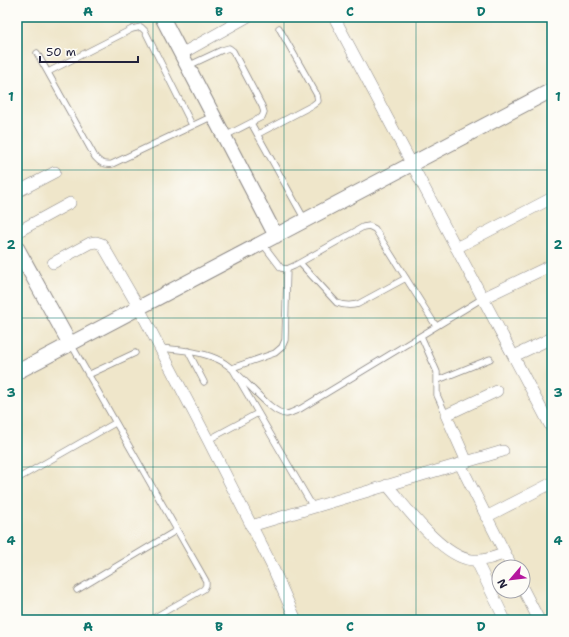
<svg xmlns="http://www.w3.org/2000/svg" width="569" height="637" font-family="'Shantell Sans',sans-serif">
	<rect width="100%" height="100%" fill="#fdfcf7"/>
	<filter id="ink" filterUnits="userSpaceOnUse"><feTurbulence type="fractalNoise" baseFrequency=".025" numOctaves="2"/><feDisplacementMap in="SourceGraphic" scale="8" xChannelSelector="R" yChannelSelector="G"/><feConvolveMatrix kernelMatrix="1 2 1 2 8 2 1 2 1" color-interpolation-filters="sRGB"/></filter>
	<filter id="wash" filterUnits="userSpaceOnUse"><feTurbulence type="fractalNoise" baseFrequency=".012" numOctaves="4" result="noise"/><feDisplacementMap in="SourceGraphic" scale="16" xChannelSelector="R" yChannelSelector="G"/><feGaussianBlur stdDeviation="0.9" result="paint"/><feColorMatrix in="noise" values="0 0 0 0 0 0 0 0 0 0 0 0 0 0 0 0 0 1.4 0 .05"/><feComposite in="paint" operator="in"/></filter>
	<g filter="url(#wash)">
		<rect width="100%" height="100%" fill="#efe6ca"/>
	</g>
	<g filter="url(#ink)">
		<g fill="none" stroke-linecap="round" stroke-linejoin="round">
			<!-- service casing -->
			<g stroke="#888482" stroke-width="7">
				<path id="service" d="M37,53L95,157C100,163 104,165 112,164L213,116
					M188,66L222,50L229,48L233,51L262,106L264,112L262,117L225,136
					M48,72L132,29L141,27L145,31L192,125
					M251,123L305,220
					M258,134L313,105L318,101L317,95L279,28
					M262,243L281,268L287,269L294,266L363,227L369,226L375,229L436,326
					M300,263L337,303C345,306 350,306 358,304L406,278
					M287,269L285,340L282,347L275,353L232,368L313,507
					M421,336L437,372V395L446,415
					M71,344L206,581V585L204,589L150,620
					M160,348C179,350 199,351 217,359C238,367 269,414 286,414C290,414 296,410 300,409L483,298
					M188,351L204,382
					M88,375L135,353
					M438,380L490,359
					M208,440L258,413
					M17,479L115,423
					M77,590L177,530"/>
			</g>
			<!-- minor casing -->
			<g stroke="#888482" stroke-width="12">
				<path id="minor" d="M334,17L552,429
					M181,54L247,17
					M17,192L55,172
					M17,232L70,203
					M456,248L552,198
					M53,263L90,243L96,242L102,244L139,308L208,440L272,566L296,620
					M483,298L552,265
					M514,356L552,338
					M467,462L446,415L497,391
					M460,464L512,567
					M387,485C406,507 442,557 472,560C484,561 494,558 505,553
					M486,517L552,483
					M251,526L503,451
					M476,560L505,620
					M523,589L539,620"/>
			</g>
			<!-- tertiary casing -->
			<g stroke="#888482" stroke-width="16">
				<path id="tertiary" d="M162,17L276,236
					M17,248L70,344
					M17,372L552,90"/>
			</g>
			<!-- service -->
			<use href="#service" stroke="#fff" stroke-width="5.5"/>
			<!-- minor -->
			<use href="#minor" stroke="#fff" stroke-width="11"/>
			<!-- tertiary -->
			<use href="#tertiary" stroke="#fff" stroke-width="14"/>
		</g>
	</g>
	<!-- grid -->
	<path fill="none" stroke="#0f766e" stroke-width="1" stroke-opacity="0.55" d="M153,17V620M284,17V620M416,17V620M17,170H552M17,318H552M17,467H552"/>
	<!-- margin -->
	<rect width="569" height="637" fill="none" stroke="#fdfcf7" stroke-width="44"/>
	<!-- north arrow -->
	<g transform="translate(511 579) rotate(242)"><circle r="19" fill="#fdfcf7" stroke="#a5a5ac"/>
	<path d="M0-3L7 15L0 10L-7 15Z" fill="#b5179e"/>
	<text y="-6" font-size="11" font-weight="bold" text-anchor="middle" fill="#22223b">N</text>
	</g>
	<!-- scale -->
	<path d="M40 56v6h98v-6" fill="none" stroke="#22223b" stroke-width="2"/>
	<text x="46" y="56" font-size="12" fill="#22223b" stroke="#fdfcf7" stroke-width="3" paint-order="stroke">50 m</text>
	<rect x="22" y="22" width="525" height="593" fill="none" stroke="#0f766e" stroke-width="1.5"/>
	<g font-size="13" text-anchor="middle" font-weight="bold" fill="#0f766e">
		<text x="88" y="16">A</text>
		<text x="219" y="16">B</text>
		<text x="350" y="16">C</text>
		<text x="481" y="16">D</text>
		<text x="11" y="101">1</text>
		<text x="558" y="101">1</text>
		<text x="11" y="249">2</text>
		<text x="558" y="249">2</text>
		<text x="11" y="397">3</text>
		<text x="558" y="397">3</text>
		<text x="11" y="545">4</text>
		<text x="558" y="545">4</text>
		<text x="88" y="631">A</text>
		<text x="219" y="631">B</text>
		<text x="350" y="631">C</text>
		<text x="481" y="631">D</text>
	</g>
</svg>
